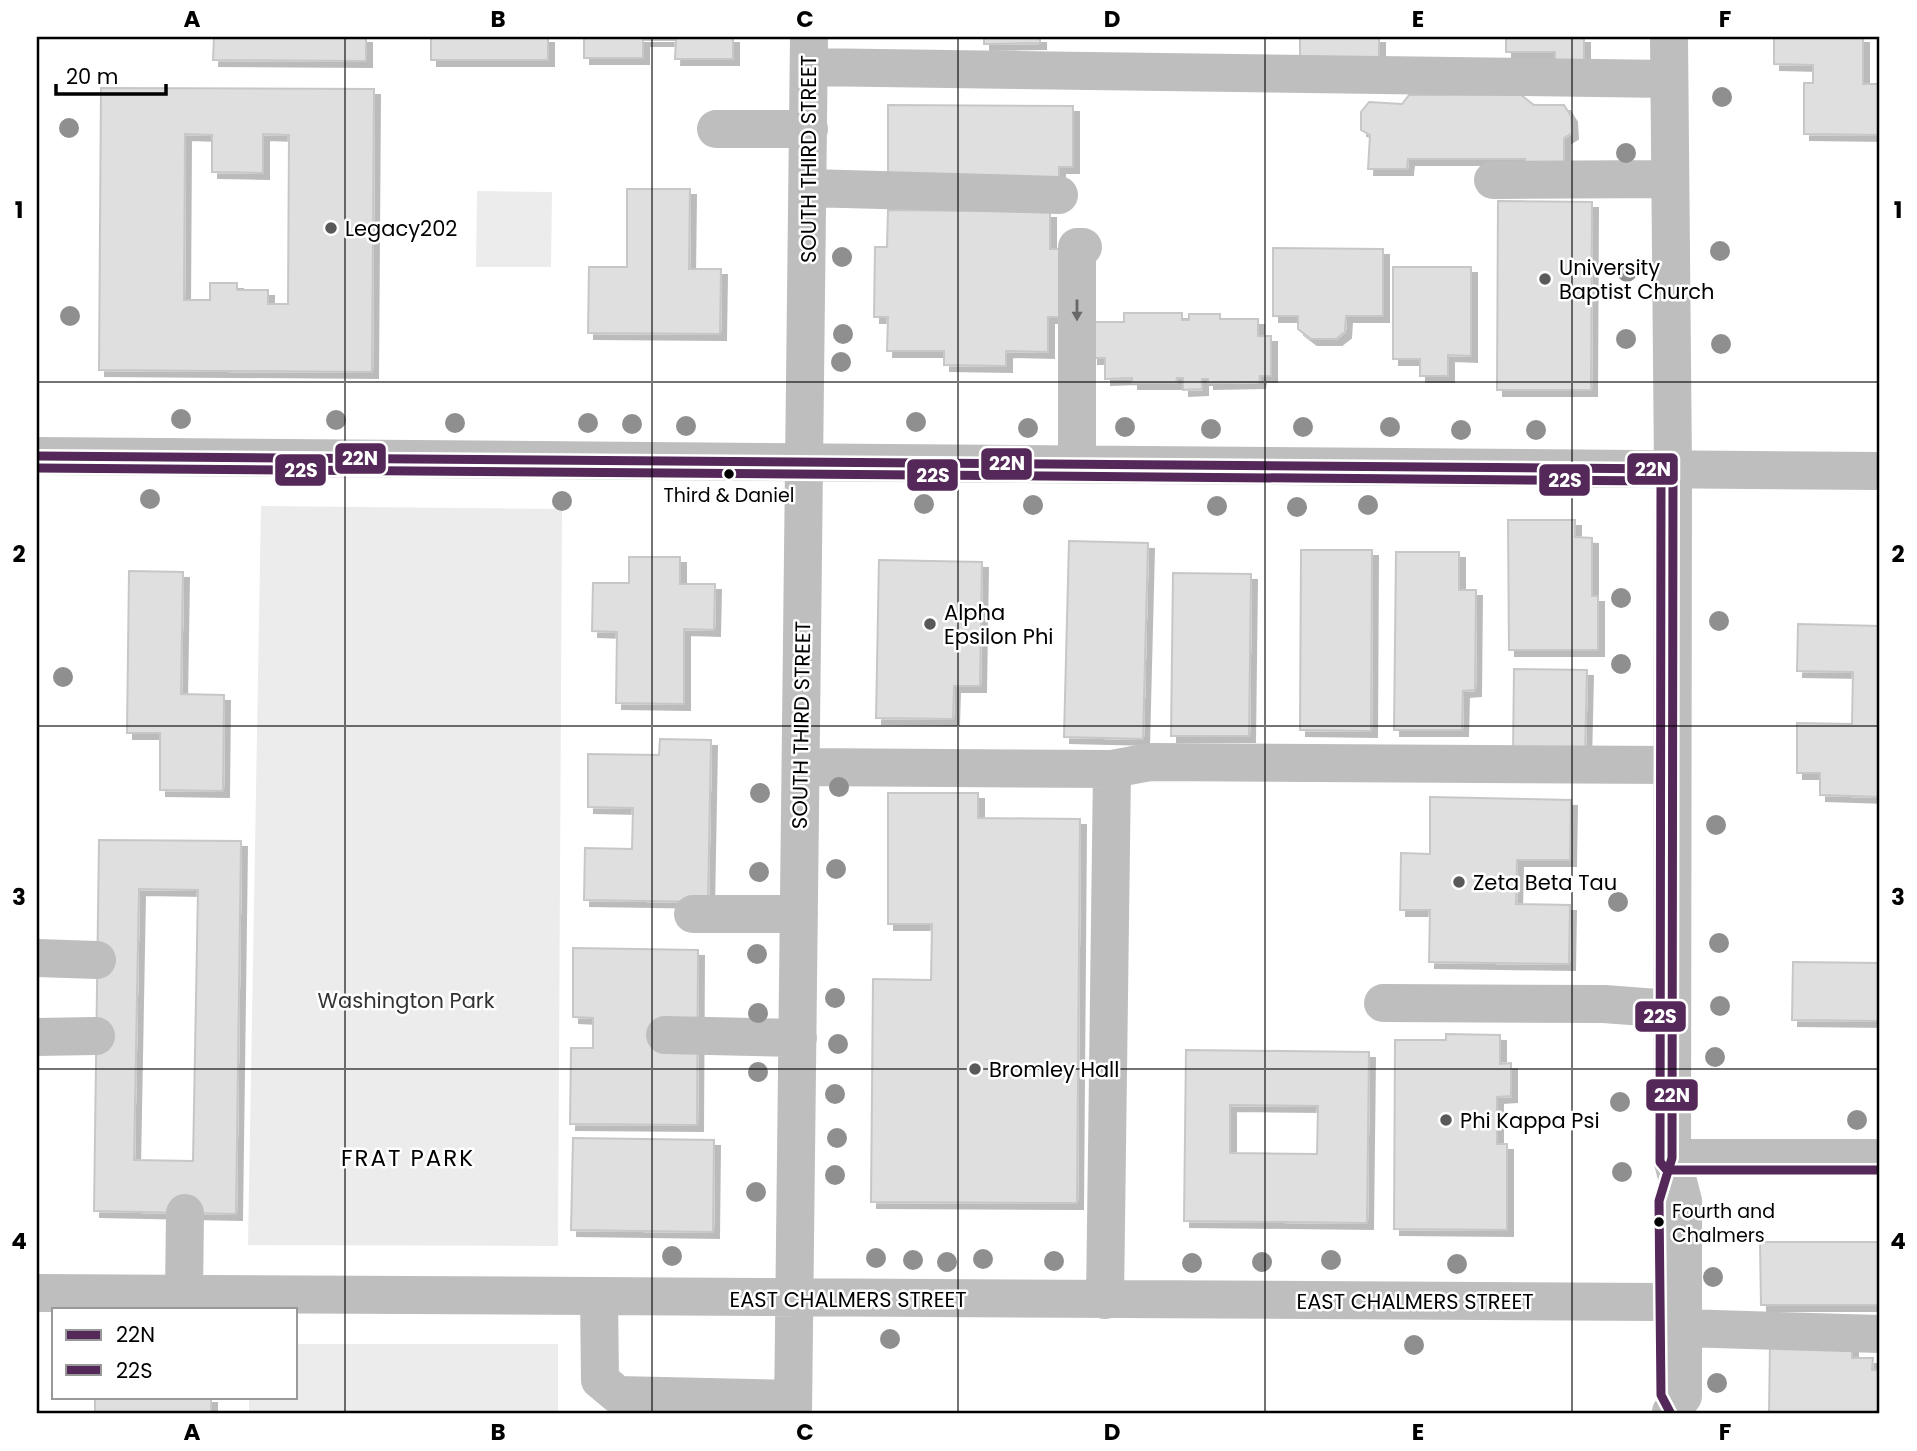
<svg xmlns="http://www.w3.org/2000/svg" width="1917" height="1451" font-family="Poppins,sans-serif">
	<defs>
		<filter id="shadow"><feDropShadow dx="6" dy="6" stdDeviation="0" flood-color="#0004"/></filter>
	</defs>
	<rect width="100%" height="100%" fill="#fff"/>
	<!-- green -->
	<path fill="#ececec" d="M477,191L552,192L551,267H476Z
		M261,506L562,509L558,1246L248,1245Z
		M296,1344H558V1414H249V1397H296Z"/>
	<!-- building -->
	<path fill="#dfdfdf" stroke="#c7c7c7" stroke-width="2" fill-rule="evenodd" filter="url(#shadow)" d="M214,37H366V61L213,60Z
		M431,37H548V60H431Z
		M584,37H733V59H675L676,40H643V58H584Z
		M984,37H1040V43L984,44Z
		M1300,37H1379V59L1300,58Z
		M1506,37H1584V61L1555,62V52H1506Z
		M1774,37H1863V84H1880V135L1804,134V83H1813V65L1774,64Z
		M101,88L374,89L372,372L99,370ZM185,134L212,135V172L263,173V134L289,135L288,304H268V290H237V283H210V300H184Z
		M1409,95H1521L1534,105H1564L1571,116L1572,133L1564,138V169L1526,168L1525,159H1408L1407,169H1368L1370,135L1361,130V112L1369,102L1402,104Z
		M888,105L1073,106V167H1059V185L888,176Z
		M627,189H690L689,269H721L720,334L588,333L589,267H627Z
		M1498,201L1592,202L1591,390H1497Z
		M888,210L1050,212V249H1065V317H1048V352L1006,351V366L944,365V351H887L888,317H874L875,247H887Z
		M1273,248L1383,249V316H1346L1345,332L1336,339H1311L1298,329V316H1273Z
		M1393,267H1471V356L1448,355V376H1420V359H1393Z
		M1124,313H1182V320H1189V314H1220V319H1258V336H1271V376H1260L1259,382L1208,383V379H1202V389L1183,390V378H1177L1176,383H1132V378L1105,379V358H1092V322H1124Z
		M1508,520H1575V537L1592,538V596H1598V650H1509Z
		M1069,541L1148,543L1143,739L1064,737Z
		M1301,550H1372L1371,731L1300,730Z
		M1396,552H1459V590H1476L1475,690L1463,691L1462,730H1394Z
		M629,557H680V584H715L714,630L684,629V704L616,703L617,632L592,631L593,583H629Z
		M879,560L982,562L980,686H954L953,719L876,718Z
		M129,571L183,572L181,694L224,695L223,791L160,790V733H127Z
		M1173,573L1251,574L1249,736H1171Z
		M1798,624L1880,626V797L1820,795V773H1797V723L1852,724L1853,672L1797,671Z
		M1514,669L1587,670L1585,755L1513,754Z
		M660,739L711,740L708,902L584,900L585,848L632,849L633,808L588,807V754L659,755Z
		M888,793H978V818L1080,819L1077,1203L871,1202L873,979L931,980L932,924H888Z
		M1430,797L1571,800L1570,860H1517L1516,904L1570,905L1569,964L1429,962L1430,910H1400L1401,853L1430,854Z
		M99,840L241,841L236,1214L94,1211ZM139,889L198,890L193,1161L134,1160Z
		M573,948L698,950L697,1125L570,1124L571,1048H593V1018L573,1017Z
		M1793,962L1880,963V1021L1792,1020Z
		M1446,1034L1500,1035V1064L1511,1063V1096L1497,1097V1144H1507V1230L1394,1229L1395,1040H1446Z
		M1186,1050L1369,1052L1367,1223L1184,1221ZM1230,1105L1318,1106L1317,1154L1230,1153Z
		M573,1138L714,1140L713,1232L571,1230Z
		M1760,1242H1880V1305H1761Z
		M1770,1342L1852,1343V1358H1873L1872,1370H1880V1414H1769Z
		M95,1397H211V1414H95Z"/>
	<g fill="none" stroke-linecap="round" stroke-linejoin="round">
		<!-- minor -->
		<path stroke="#bebebe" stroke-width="38" d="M1669,37L1673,469L1672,1158L1683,1201V1396L1671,1412
			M809,67L1669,79
			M716,129H809
			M1493,180L1670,179
			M808,188L1059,195
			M37,456L1880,471
			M1077,464V247H1083
			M801,767L1112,769L1150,762L1672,765
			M693,914H799
			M37,958L97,960
			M1383,1003L1604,1004L1671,1009
			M665,1035L798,1038
			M37,1037L96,1036
			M1672,1158H1880
			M37,1293L1660,1302
			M184,1293L185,1213
			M599,1296L600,1380L618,1395L793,1399
			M1105,1300L1112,769
			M1683,1328L1880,1334
			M793,1414L809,37"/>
		<!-- bus-1 casing -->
		<g stroke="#fff" stroke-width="14">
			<path id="bus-1" d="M37,456L1673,469L1672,1158L1659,1201L1661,1395L1671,1414"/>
		</g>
		<!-- bus-2 casing -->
		<g stroke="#fff" stroke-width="14">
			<path id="bus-2" d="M37,468L1661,481L1660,1162L1665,1168L1672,1170H1880"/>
		</g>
		<!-- bus-1 -->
		<use href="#bus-1" stroke="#542859" stroke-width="9"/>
		<!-- bus-2 -->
		<use href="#bus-2" stroke="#542859" stroke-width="9"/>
	</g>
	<!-- trees -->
	<g fill="#8f8f8f">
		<circle cx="1722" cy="97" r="10"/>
		<circle cx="69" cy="128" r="10"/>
		<circle cx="1626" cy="153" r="10"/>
		<circle cx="1720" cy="251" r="10"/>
		<circle cx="842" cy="257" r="10"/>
		<circle cx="1627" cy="272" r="10"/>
		<circle cx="70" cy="316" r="10"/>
		<circle cx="843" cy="334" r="10"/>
		<circle cx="1626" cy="339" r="10"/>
		<circle cx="1721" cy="344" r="10"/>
		<circle cx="841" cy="362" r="10"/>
		<circle cx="181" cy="419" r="10"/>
		<circle cx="336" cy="420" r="10"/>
		<circle cx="916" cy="422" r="10"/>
		<circle cx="455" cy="423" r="10"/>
		<circle cx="588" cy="423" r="10"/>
		<circle cx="632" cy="424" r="10"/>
		<circle cx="686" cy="426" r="10"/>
		<circle cx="1125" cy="427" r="10"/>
		<circle cx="1303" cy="427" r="10"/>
		<circle cx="1390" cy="427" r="10"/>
		<circle cx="1028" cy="428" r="10"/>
		<circle cx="1211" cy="429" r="10"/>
		<circle cx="1461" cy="430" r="10"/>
		<circle cx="1536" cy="430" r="10"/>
		<circle cx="150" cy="499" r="10"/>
		<circle cx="562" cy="501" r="10"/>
		<circle cx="924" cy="504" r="10"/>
		<circle cx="1033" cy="505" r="10"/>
		<circle cx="1368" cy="505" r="10"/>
		<circle cx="1217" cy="506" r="10"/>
		<circle cx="1297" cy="507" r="10"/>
		<circle cx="1621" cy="598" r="10"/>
		<circle cx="1719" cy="621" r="10"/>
		<circle cx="1621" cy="664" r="10"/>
		<circle cx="63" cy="677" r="10"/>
		<circle cx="839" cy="787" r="10"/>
		<circle cx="760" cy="793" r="10"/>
		<circle cx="1716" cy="825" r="10"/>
		<circle cx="836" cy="869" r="10"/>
		<circle cx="759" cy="872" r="10"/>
		<circle cx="1618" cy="902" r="10"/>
		<circle cx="1719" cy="943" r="10"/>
		<circle cx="757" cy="954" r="10"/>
		<circle cx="835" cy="998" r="10"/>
		<circle cx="1720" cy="1006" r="10"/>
		<circle cx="758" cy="1013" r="10"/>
		<circle cx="838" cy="1044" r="10"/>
		<circle cx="1715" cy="1057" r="10"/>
		<circle cx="758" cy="1072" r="10"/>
		<circle cx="835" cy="1094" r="10"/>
		<circle cx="1620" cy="1102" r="10"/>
		<circle cx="1857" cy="1120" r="10"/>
		<circle cx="837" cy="1138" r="10"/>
		<circle cx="1622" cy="1172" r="10"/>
		<circle cx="835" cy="1175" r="10"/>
		<circle cx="756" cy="1192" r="10"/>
		<circle cx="672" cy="1256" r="10"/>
		<circle cx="876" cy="1258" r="10"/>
		<circle cx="983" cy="1259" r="10"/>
		<circle cx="913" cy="1260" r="10"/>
		<circle cx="1331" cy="1260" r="10"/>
		<circle cx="1054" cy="1261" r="10"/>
		<circle cx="947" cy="1262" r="10"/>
		<circle cx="1262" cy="1262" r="10"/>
		<circle cx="1192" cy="1263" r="10"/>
		<circle cx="1457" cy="1264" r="10"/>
		<circle cx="1713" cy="1277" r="10"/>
		<circle cx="890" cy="1339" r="10"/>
		<circle cx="1414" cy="1345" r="10"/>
		<circle cx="1717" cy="1383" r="10"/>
	</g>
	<!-- one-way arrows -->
	<defs><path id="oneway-solid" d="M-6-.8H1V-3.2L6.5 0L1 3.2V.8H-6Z" transform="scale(1.75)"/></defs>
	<use fill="#686868" href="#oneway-solid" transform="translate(1077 310) rotate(90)"/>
	<!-- grid -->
	<path fill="none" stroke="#000" stroke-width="2" stroke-opacity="0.55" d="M345,37V1414M652,37V1414M958,37V1414M1265,37V1414M1572,37V1414M37,382H1880M37,726H1880M37,1069H1880"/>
	<!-- markers -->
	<g fill="#595959" stroke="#fff" stroke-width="2.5">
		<circle cx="331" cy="228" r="7"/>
		<circle cx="1545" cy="279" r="7"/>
		<circle cx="930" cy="624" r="7"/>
		<circle cx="1459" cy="882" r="7"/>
		<circle cx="975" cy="1069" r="7"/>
		<circle cx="1446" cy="1120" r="7"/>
	</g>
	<g fill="#000" stroke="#fff" stroke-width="2.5">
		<circle cx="729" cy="474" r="6"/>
		<circle cx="1659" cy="1222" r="6"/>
	</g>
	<g text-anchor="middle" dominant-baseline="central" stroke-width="5" stroke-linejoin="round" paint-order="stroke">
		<!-- bus labels -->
		<g font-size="19" fill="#000" stroke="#fff">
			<text x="729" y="495">Third &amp; Daniel</text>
			<text x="1672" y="1211" text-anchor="start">Fourth and<tspan x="1672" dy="24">Chalmers</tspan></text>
		</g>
		<!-- street labels -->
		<g font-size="21" fill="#000" stroke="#fff">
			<text transform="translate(808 159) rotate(-90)">SOUTH THIRD STREET</text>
			<text transform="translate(801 725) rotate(-89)">SOUTH THIRD STREET</text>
			<text x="848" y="1299">EAST CHALMERS STREET</text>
			<text x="1415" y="1301">EAST CHALMERS STREET</text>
		</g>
		<!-- poi labels -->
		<g font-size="21" fill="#000" stroke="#fff" text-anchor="start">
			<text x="345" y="228">Legacy202</text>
			<text x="1559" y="267">University<tspan x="1559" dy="24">Baptist Church</tspan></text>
			<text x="944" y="612">Alpha<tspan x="944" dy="24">Epsilon Phi</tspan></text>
			<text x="1473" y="882">Zeta Beta Tau</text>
			<text x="989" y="1069">Bromley Hall</text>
			<text x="1460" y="1120">Phi Kappa Psi</text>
		</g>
		<!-- park labels -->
		<g font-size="21" fill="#333" stroke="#fff">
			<text x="406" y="1000">Washington Park</text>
		</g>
		<!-- neighbourhood labels -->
		<g font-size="23" letter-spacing="2" fill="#000" stroke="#fff">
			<text x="408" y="1158">FRAT PARK</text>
		</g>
	</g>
	<g stroke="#fff" stroke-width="2.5">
		<rect x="334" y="442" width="53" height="33" rx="7" fill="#542859"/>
		<rect x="980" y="447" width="53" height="34" rx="7" fill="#542859"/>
		<rect x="1626" y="452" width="53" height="34" rx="7" fill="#542859"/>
		<rect x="274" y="453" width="53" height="34" rx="7" fill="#542859"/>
		<rect x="906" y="458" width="53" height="34" rx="7" fill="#542859"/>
		<rect x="1538" y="463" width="53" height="34" rx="7" fill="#542859"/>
		<rect x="1634" y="1000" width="53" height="33" rx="7" fill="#542859"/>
		<rect x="1645" y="1078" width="54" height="34" rx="7" fill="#542859"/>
	</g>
	<g font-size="19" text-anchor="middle" font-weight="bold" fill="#fff">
		<text x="360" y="465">22N</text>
		<text x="1007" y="470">22N</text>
		<text x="1653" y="476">22N</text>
		<text x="301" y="477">22S</text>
		<text x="933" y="482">22S</text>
		<text x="1565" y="487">22S</text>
		<text x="1660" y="1023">22S</text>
		<text x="1672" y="1102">22N</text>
	</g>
	<!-- border -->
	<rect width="1917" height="1451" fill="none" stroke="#ffffff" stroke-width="77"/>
	<!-- legend -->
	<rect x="52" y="1308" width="245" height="91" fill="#ffffff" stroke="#999999" stroke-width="2"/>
	<rect x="66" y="1330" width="35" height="10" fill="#542859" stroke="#999999" stroke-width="2"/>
	<text x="116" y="1342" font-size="21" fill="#000000">22N</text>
	<rect x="66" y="1365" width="35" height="10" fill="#542859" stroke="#999999" stroke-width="2"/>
	<text x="116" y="1378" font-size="21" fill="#000000">22S</text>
	<!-- scale -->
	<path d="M56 84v10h110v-10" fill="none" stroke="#000000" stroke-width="3.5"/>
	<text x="66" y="84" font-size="21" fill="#000000" stroke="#ffffff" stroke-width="5" paint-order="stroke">20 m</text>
	<rect x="38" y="38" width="1840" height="1374" fill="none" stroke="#000" stroke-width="2.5"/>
	<g font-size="23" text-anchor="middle" font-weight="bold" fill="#000">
		<text x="192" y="27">A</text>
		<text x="498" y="27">B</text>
		<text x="805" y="27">C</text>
		<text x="1112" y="27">D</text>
		<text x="1418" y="27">E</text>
		<text x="1725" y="27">F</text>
		<text x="19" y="218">1</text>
		<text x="1898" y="218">1</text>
		<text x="19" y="562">2</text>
		<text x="1898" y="562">2</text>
		<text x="19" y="905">3</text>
		<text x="1898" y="905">3</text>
		<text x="19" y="1249">4</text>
		<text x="1898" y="1249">4</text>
		<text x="192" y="1440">A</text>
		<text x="498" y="1440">B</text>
		<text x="805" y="1440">C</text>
		<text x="1112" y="1440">D</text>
		<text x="1418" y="1440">E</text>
		<text x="1725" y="1440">F</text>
	</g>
</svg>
